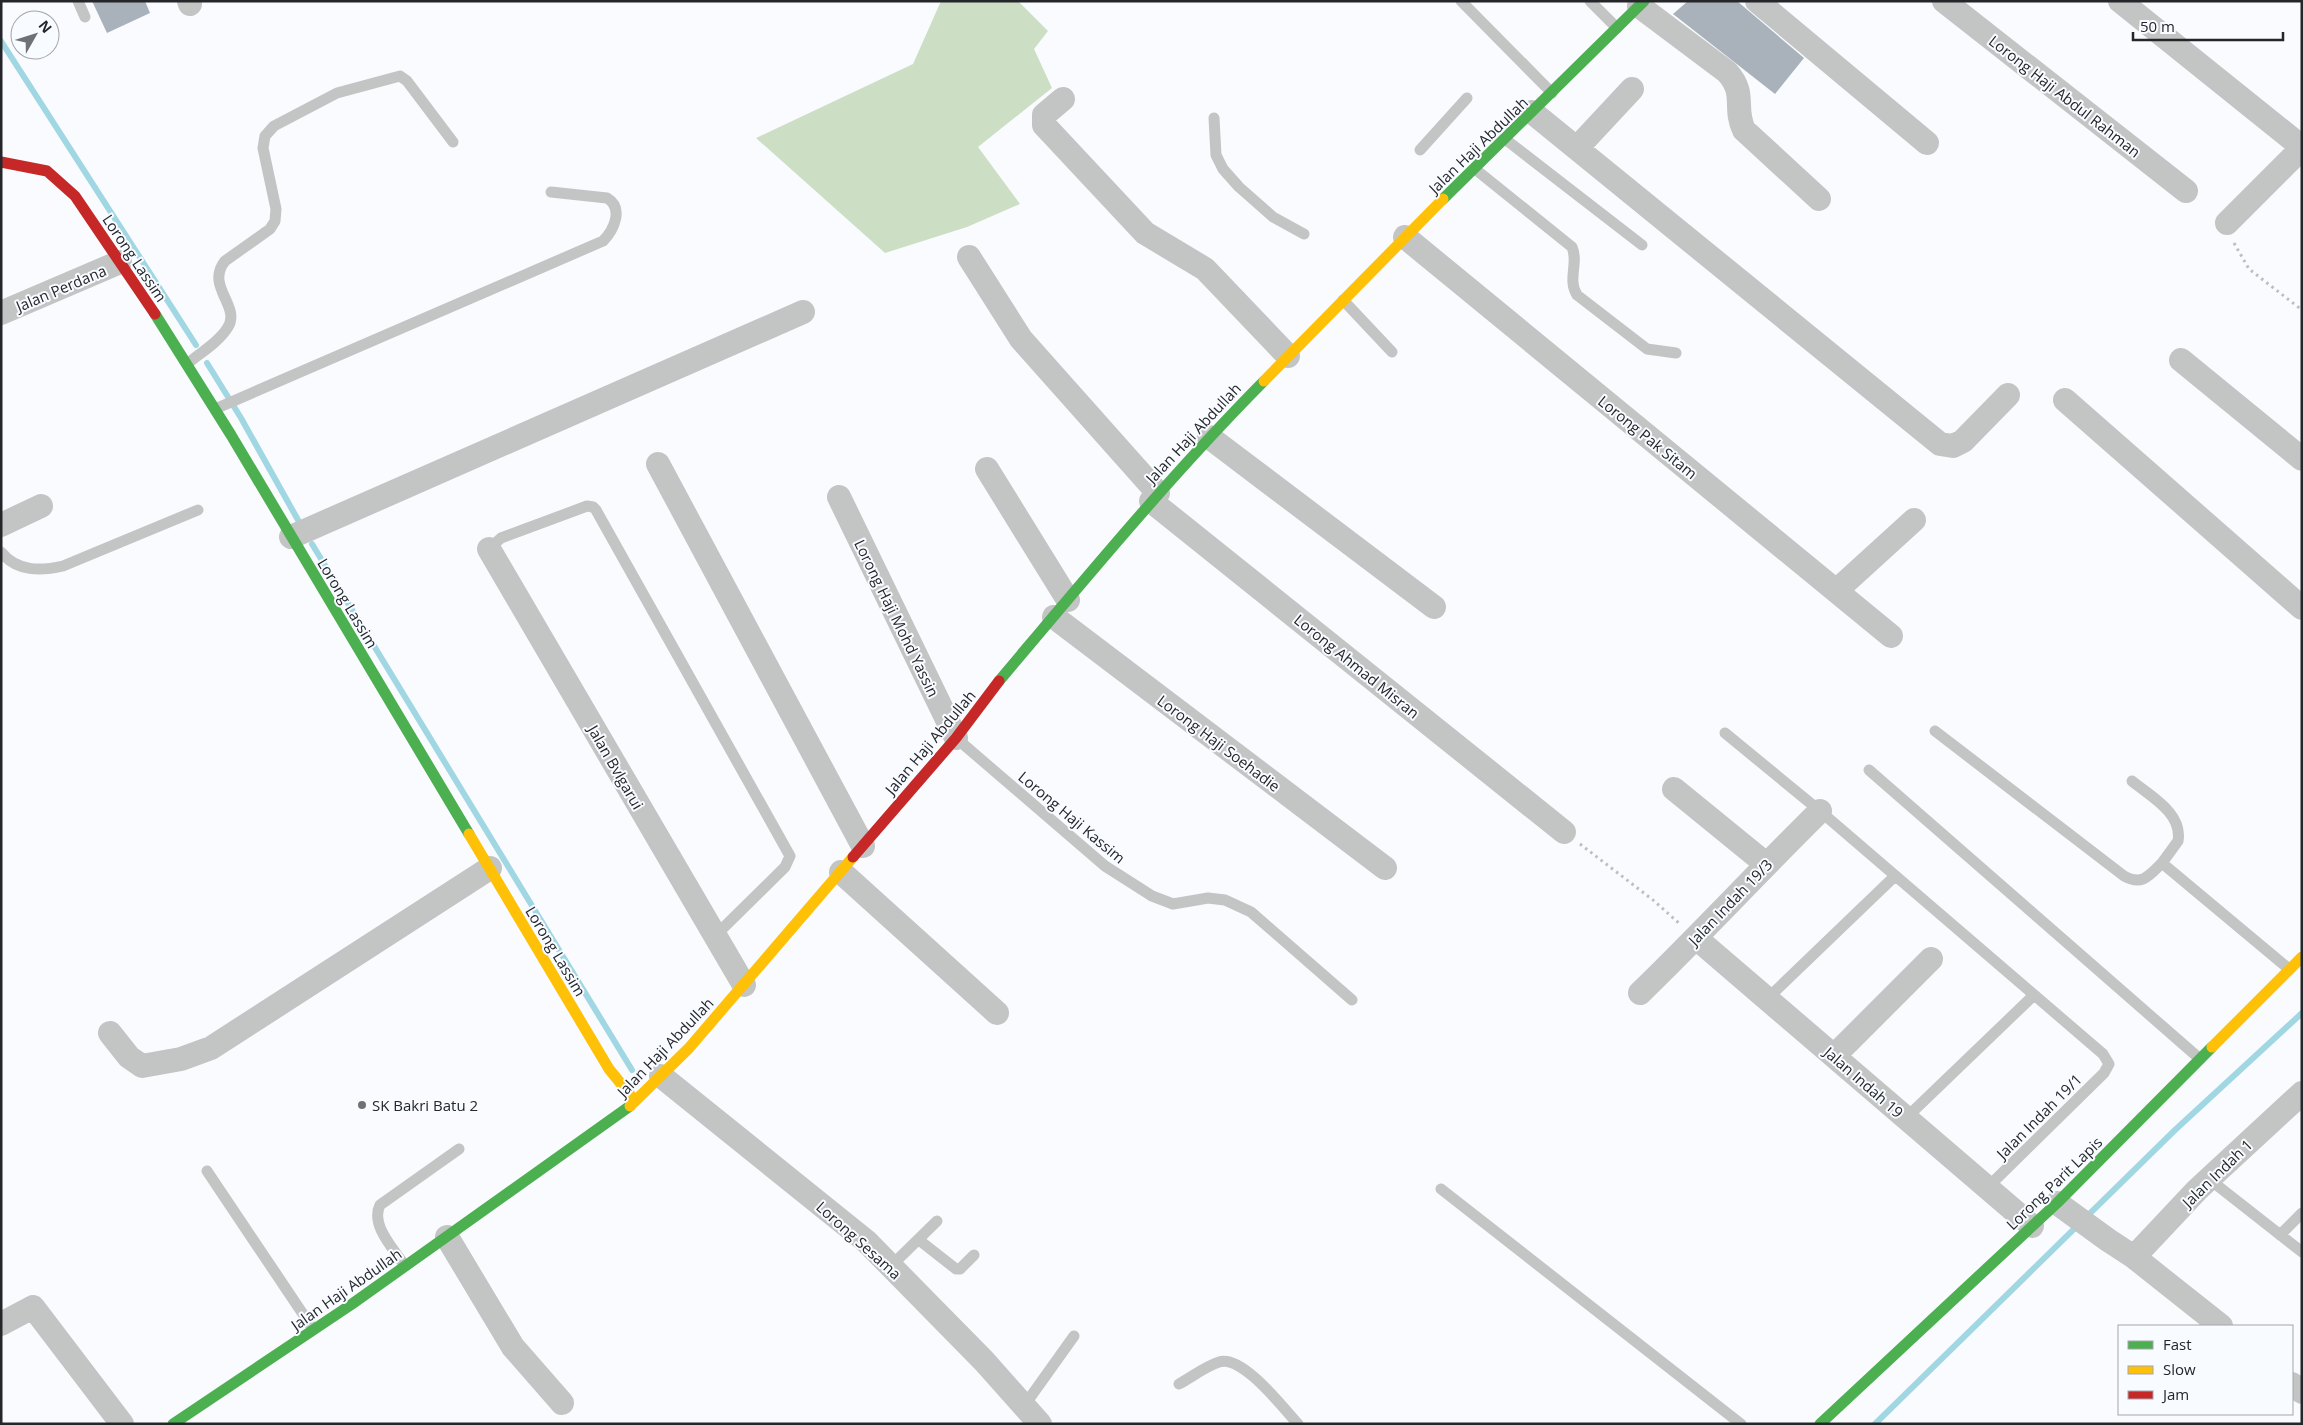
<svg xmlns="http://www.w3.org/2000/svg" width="2303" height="1425" font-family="'Open Sans',sans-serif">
	<rect width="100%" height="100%" fill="#f9fbfe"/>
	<!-- forest -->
	<path fill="#ccdfc4" d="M941,1H1018L1048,31L1034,49L1052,88L978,147L1020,204L967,227L885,253L756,138L913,64Z"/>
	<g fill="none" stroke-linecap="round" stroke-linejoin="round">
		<!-- stream -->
		<path stroke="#a1d7e3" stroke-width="6" d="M1,41L196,345
			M207,363L241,418L298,520
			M312,544L632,1070
			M1875,1424L2175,1130L2302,1013"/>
	</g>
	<!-- building -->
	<path fill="#a9b2bb" d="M92,1H145L150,13L107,33Z
		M1688,1H1737L1804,58L1775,94L1673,14Z"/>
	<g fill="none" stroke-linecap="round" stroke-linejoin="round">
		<!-- path -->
		<path stroke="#bdbebe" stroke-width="3" stroke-dasharray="2.5 4" stroke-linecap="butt" d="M2234,243L2249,269L2302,310
			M1580,844L1653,900L1681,925"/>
		<!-- lane -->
		<path stroke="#c3c4c4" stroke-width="11" d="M78,1L85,17
			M1461,1L1552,93
			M1590,1L1617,28
			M1214,118L1216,155L1223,169L1239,187L1273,217L1304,234
			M1505,139L1642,245
			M1420,150L1467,98
			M1475,169L1572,247C1579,263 1567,279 1577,295L1647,349L1676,353
			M1343,300L1392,352
			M187,364C200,353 219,342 228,327C241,306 205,286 225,261L270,229L275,221L276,209L263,148L265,136L274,126L337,93L400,76L407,81L453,142
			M215,409L603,241C614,230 624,208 607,198L551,192
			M489,549L501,538L587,506L593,507L596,510L790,856L785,867L715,936
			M1,552C17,572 41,571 63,566L198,510
			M1935,731L2124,876C2142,886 2149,876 2162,863
			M1725,733L1820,811L2103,1054L2109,1064L2104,1073L1987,1188
			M956,738L1105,866L1152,896L1173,904L1208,898L1225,900L1251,912L1352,1000
			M1869,770L2200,1059
			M2132,781C2150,796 2183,813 2178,841L2162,863L2289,969
			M1767,999L1895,876
			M1906,1118L2034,995
			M207,1171L313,1329
			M2209,1179L2302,1252
			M1441,1189L1741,1424
			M2280,1235L2302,1213
			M919,1240L956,1269H960L974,1255
			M405,1266C394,1249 370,1225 380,1205L459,1149
			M891,1266L937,1221
			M1179,1384C1192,1377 1206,1366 1219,1362C1242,1354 1283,1408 1298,1424
			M1024,1406L1074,1336"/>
		<!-- street -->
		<path stroke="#c3c4c4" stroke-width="24" d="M189,1L190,4
			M1757,1L1927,143
			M1944,1L2186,191
			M2120,1L2302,147
			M1639,6L1727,72C1747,94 1733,107 1744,130L1819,199
			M1063,99L1044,115V125L1145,233L1205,269L1288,356
			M1532,112L1940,444L1953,446L1963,441L2008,395
			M1577,148L1632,89
			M2227,223L2302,148
			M1405,237L1891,636
			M969,257L1021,339L1158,493
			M1,313L120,262
			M2181,360L2302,459
			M2065,400L2302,608
			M1209,437L1434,607
			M658,464L863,846
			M987,469L1068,600
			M839,497L956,738
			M1151,501L1564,832
			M1,525L41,506
			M291,537L803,312
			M489,549L744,985
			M1836,591L1914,520
			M1054,617L1385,868
			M1674,789L1766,864
			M841,872L997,1013
			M1696,938L2032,1226
			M1640,993C1701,934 1759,871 1820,811
			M110,1033L129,1057L142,1066L181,1059L211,1048L490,868
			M1834,1056L1931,959
			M661,1076L866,1241L984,1361L1040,1424
			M2057,1203L2108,1240L2134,1257L2221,1326
			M447,1237L513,1347L562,1403
			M2134,1257L2197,1190L2302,1093
			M1,1324L33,1307L122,1424
			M2292,1384L2302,1392"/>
		<!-- fast -->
		<path stroke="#4caf50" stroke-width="11" d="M1443,199L1644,1
			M155,314L231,435L469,834
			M999,681C1085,579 1170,476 1264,381
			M173,1424L352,1304L630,1106
			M1820,1424L2057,1203L2212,1047"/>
		<!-- slow -->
		<path stroke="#ffc107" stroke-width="11" d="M1264,381L1443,199
			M469,834L609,1069L635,1101
			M2212,1047L2302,957
			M630,1106L689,1048L853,857"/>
		<!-- jam -->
		<path stroke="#c62828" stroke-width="11" d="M1,162L47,171L75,196L155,314
			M853,857L956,738L999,681"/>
	</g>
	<!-- markers -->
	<circle fill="#6f7174" stroke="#f8fbff" stroke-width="2" cx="362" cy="1105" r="5"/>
	<g text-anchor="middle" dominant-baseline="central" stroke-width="4" stroke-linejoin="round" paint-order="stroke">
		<!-- street labels -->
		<g font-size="15" fill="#242629" stroke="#f8fbff">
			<text transform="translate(2065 96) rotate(38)">Lorong Haji Abdul Rahman</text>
			<text transform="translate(1478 145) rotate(-44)">Jalan Haji Abdullah</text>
			<text transform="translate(135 258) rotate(56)">Lorong Lassim</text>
			<text transform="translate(61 288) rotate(-23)">Jalan Perdana</text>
			<text transform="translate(1193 433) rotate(-47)">Jalan Haji Abdullah</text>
			<text transform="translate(1648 437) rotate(39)">Lorong Pak Sitam</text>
			<text transform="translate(348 603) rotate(59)">Lorong Lassim</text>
			<text transform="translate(897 618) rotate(64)">Lorong Haji Mohd Yassin</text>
			<text transform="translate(1357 666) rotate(39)">Lorong Ahmad Misran</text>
			<text transform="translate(930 742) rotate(-50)">Jalan Haji Abdullah</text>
			<text transform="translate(1219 743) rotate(37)">Lorong Haji Soehadie</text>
			<text transform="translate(616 767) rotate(60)">Jalan Bvlgarui</text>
			<text transform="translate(1072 817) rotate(40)">Lorong Haji Kassim</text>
			<text transform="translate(1730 902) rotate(-46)">Jalan Indah 19/3</text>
			<text transform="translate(556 951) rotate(59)">Lorong Lassim</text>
			<text transform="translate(665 1047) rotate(-46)">Jalan Haji Abdullah</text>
			<text transform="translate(1864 1082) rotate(41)">Jalan Indah 19</text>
			<text transform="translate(2039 1116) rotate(-45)">Jalan Indah 19/1</text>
			<text transform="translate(2217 1173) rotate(-44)">Jalan Indah 1</text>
			<text transform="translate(2054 1183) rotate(-44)">Lorong Parit Lapis</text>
			<text transform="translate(859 1240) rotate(42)">Lorong Sesama</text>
			<text transform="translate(346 1289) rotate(-35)">Jalan Haji Abdullah</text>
		</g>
		<!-- poi labels -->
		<g font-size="15" fill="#242629" stroke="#f8fbff" text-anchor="start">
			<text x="372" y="1105">SK Bakri Batu 2</text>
		</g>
	</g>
	<!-- border -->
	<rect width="2303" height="1425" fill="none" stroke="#242629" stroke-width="5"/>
	<!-- legend -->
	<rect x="2118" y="1325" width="175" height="90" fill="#f8fbff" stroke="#a3a6a9"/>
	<rect x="2128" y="1341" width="25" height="8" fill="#4caf50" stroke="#a3a6a9"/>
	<text x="2163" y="1350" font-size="15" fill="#242629">Fast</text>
	<rect x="2128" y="1366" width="25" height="8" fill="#ffc107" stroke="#a3a6a9"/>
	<text x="2163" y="1375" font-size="15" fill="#242629">Slow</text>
	<rect x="2128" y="1391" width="25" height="8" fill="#c62828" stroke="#a3a6a9"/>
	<text x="2163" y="1400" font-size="15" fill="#242629">Jam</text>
	<!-- north arrow -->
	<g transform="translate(35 35) rotate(51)"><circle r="24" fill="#f8fbff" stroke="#a3a6a9"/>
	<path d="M0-4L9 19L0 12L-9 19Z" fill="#6f7174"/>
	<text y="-8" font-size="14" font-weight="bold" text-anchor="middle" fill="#242629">N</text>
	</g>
	<!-- scale -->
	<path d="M2133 32v8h150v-8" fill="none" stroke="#242629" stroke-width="2.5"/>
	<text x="2140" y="32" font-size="15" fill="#242629" stroke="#f8fbff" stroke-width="4" paint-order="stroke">50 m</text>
</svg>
